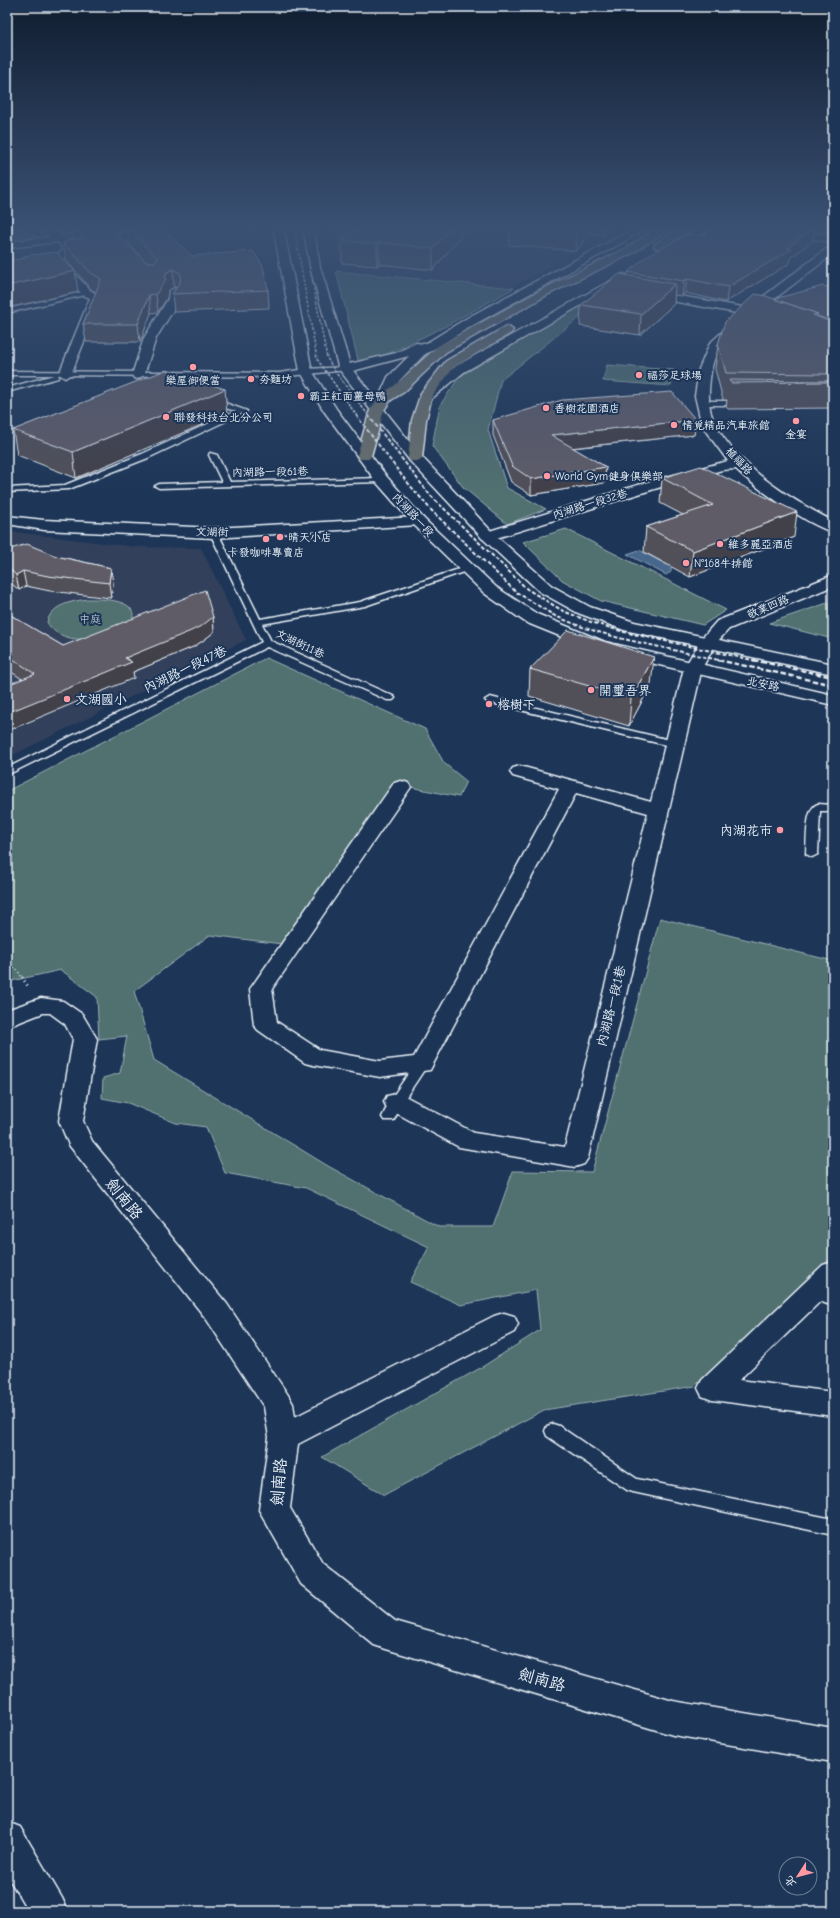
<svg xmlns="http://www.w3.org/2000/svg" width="840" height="1918" font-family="'Comic Neue','LXGW WenKai TC',sans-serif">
	<rect width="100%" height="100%" fill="#1d3557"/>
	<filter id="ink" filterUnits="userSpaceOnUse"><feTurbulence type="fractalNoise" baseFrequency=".025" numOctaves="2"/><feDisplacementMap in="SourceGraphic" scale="8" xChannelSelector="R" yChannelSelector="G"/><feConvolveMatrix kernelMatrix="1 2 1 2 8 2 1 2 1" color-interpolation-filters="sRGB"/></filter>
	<g filter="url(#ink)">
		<!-- built -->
		<path fill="#30415c" d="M329,226H620L513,287L341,270Z
			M7,531L135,547L201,548L246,640L7,758Z"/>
		<!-- green -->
		<path fill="#517070" stroke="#9cb0b4" d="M7,226H18L40,238L7,241Z
			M336,271L514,288L444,327L375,360L364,363L358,360Z
			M587,302L595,305L501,380L488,430L507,488L546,509L507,524L463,487L432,446L440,405L460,376Z
			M607,365L674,370L671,386L603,381Z
			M566,529L726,610L703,625L601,601L562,580L523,542Z
			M89,599C101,599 131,599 133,614C133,618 132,623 128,625C125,628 118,629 114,630C107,633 100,636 93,638C78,642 54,637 47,622C52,604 73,601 89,599Z
			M833,601V639L769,623Z
			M266,658L425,729L444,763L466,781L459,797L395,784L282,944L210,935L134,991L154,1060L328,1166L439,1227H493L513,1171L592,1172L660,918L833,961V1256L695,1386L544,1410L384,1495L322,1457L482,1367L540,1330L536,1290L461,1305L410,1282L429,1247L306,1188L225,1173L206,1127L176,1123L128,1103L102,1098L103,1078L120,1073L127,1036L99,1039L97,997L61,970L7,982V791Z"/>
		<!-- water -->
		<path fill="#47678c" stroke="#879eb7" d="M639,550L671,567V572L666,575L627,554Z"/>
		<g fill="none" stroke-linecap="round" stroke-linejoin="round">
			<!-- service casing -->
			<g stroke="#e8f1f8" stroke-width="3">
				<path id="service" d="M87,291L90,293L89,294L7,313V309Z
					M345,367L347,368V370L279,377L58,375V378L7,392V388L54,375H7V371L279,373L306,369Z
					M208,399H214L247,411L148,458L69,489L7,492V488L65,485L142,454L236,411L208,403Z
					M700,401H743L747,403L743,405H700Z
					M210,453L217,455L230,482L382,478L386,480L382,482L159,488L155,486L159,484L222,482L209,455Z
					M211,531H217L218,533L260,619L360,602L468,566L472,569L365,606L262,624L271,641L393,696L395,698L393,700H387L267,647L7,775V768L262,642L210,533Z
					M490,697L674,741L679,744L674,747L487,702L485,700Z
					M818,804L833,805V811H820L818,854L812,857L806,854C807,842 805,807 818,804Z
					M422,1060L427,1061L428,1064L402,1103L394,1120H384L382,1117L391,1099L417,1061Z
					M813,1287L833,1294V1306L808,1297L806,1293L808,1289Z
					M553,1424L559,1426L637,1479L833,1519V1535L633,1492L627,1490L547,1436L545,1431L547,1426Z"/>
			</g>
			<!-- minor casing -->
			<g stroke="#e8f1f8" stroke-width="3">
				<path id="minor" d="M32,226H45L62,236L113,226H137L132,229L68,241L74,251L62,261L91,291L102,297L71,374L65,378L59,374L90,298L83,295L50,261L63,250L58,242L7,248V242L50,237Z
					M736,226H765L833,236V242L741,229Z
					M833,246V254L760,310L764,312L766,314L764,316H753C744,325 729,334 721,345C715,354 711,368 710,379C708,394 708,412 716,426C740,468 791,500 833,521V532C809,526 753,486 736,469L722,470L661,487L493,539H483L480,536L483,533L651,481L728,461L702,426L695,396L699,369L710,343L742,314L645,296L639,293L645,290L748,308L829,247Z
					M175,288L181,291L180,299L156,338L144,375L138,379L134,378L132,375L144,338L168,299L169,291Z
					M833,575V586L729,629L716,643L702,668L588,1158L584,1164L575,1167L459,1147L387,1108L384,1102L387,1096L396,1094L405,1096L474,1133L565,1147L648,813L576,793L430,1070L380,1077L313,1065L305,1063L258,1030L254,1025L250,989L394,783L401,781L408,783L411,787L272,989L277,1022L320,1050L380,1061L414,1057L559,789L513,776L510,772L513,768L520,766L651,802L684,668L703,637L717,621Z
					M41,998L63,1001L82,1014L97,1039L83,1121L92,1141L227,1304L288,1395L293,1404L295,1417L494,1316L504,1313L514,1316L518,1324L514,1332L298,1444L290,1508L323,1564L395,1621L673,1701L833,1728V1762L673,1735L386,1649L374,1645L301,1584L259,1510L269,1437L264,1407L207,1320L69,1145L59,1121L73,1039L65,1024L50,1013H43L7,1027V1010Z
					M833,1262V1289L739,1380L833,1392V1416L712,1400L702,1396L698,1388L702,1380L823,1265Z
					M7,1822L20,1827L62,1898L68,1911H28L7,1875Z"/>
			</g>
			<!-- tertiary casing -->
			<g stroke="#e8f1f8" stroke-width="3">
				<path id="tertiary" d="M639,226H652L475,324L424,355L399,381L391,400L386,401L379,397L388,377L409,356L345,373L339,369L341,366L396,353L416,343L425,344L467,318Z
					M701,226H714L673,253H665L664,251L665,249Z
					M623,274L627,275L629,277L627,279L464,372L431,399H421L420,396L456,366Z
					M7,516L44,520L214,528L418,517L423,518L425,521L423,524L418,525L214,538L44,530L7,524Z"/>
			</g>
			<!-- secondary casing -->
			<g stroke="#e8f1f8" stroke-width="3">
				<path id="secondary" d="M273,226H283L312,371L337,410L387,477L423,518L496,587L537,614L605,642L833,695V705L594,650L525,622L484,593L413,524L377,483L324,411L300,371Z
					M303,226H313L320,267L351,368L420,455L493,533L552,586L590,607L634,622L833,664V674L624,630L578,613L540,592L483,539L410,461L339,369L310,267Z"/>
			</g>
			<!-- trunk casing -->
			<g stroke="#e8f1f8" stroke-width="3">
				<path id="trunk" d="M661,226H674L633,253L549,294L446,352L404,392L391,400L384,410L371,456L369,459H359L357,456L370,410L381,394L394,386L438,346L541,290L625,249Z
					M682,226H695L663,248H655L654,246L655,244Z
					M507,326L513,330L511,333L454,367L432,396L426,420L422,458L420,461H410L408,458L412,420L421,393L446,361Z"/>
			</g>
			<!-- path-far1 -->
			<path stroke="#e8f1f8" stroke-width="2" stroke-dasharray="1 2.5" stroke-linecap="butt" d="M7,969L16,968L22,978"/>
			<!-- path -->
			<path stroke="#e8f1f8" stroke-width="3" stroke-dasharray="1 3.5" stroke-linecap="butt" d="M22,977L29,988"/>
			<!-- service -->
			<use href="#service" fill="#1d3557" fill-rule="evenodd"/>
			<!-- minor -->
			<use href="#minor" fill="#1d3557" fill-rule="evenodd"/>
			<!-- tertiary -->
			<use href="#tertiary" fill="#1d3557" fill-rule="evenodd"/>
			<!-- secondary -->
			<use href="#secondary" fill="#1d3557" fill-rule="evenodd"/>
			<!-- trunk -->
			<use href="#trunk" fill="#6b706d" fill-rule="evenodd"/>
			<!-- rail-far2 -->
			<path stroke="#e8f1f8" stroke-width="1.5" stroke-dasharray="3 1.5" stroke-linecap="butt" d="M294,226L317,359L357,416
				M302,226L327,358L336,373L369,416"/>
			<!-- rail-far1 -->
			<path stroke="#e8f1f8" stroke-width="2" stroke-dasharray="4 2" stroke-linecap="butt" d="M356,415L403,477L431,510L516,592L555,616L585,628L619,638L723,661
				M368,415L430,495L527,589L563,611L591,622L624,632L757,661"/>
			<!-- rail -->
			<path stroke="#e8f1f8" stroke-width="2.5" stroke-dasharray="5.5 2.5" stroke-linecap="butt" d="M718,660L833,685
				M753,660L833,677"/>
		</g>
		<!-- wall -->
		<path fill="#514f59" stroke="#e8f1f8" d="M71,226L146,262L129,244L128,228L268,290L269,308L174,312L172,294L176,288L174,287L168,291L167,298L158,312L151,313L140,342H86L83,324L96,292L92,290L66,260L63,243L73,240Z
			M337,226H469L433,270L379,264L377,266L342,263V241L346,237H338Z
			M510,226H615L609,227L603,235L589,233L576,251L509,245Z
			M716,226H831L823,233L814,232L813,241L791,257L790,263L726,302L685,293L682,296L674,295V304L640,335L580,326L581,305L628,275V272L703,236Z
			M833,286V408L728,409L726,407L727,400H723L715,369L718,344L774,299Z
			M225,389L227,414L76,478L17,455L13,430Z
			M493,420H696L694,435L573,448L606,467L604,483L531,495L511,482L493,435Z
			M662,478L794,537L690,577L644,552L646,527L683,515L660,503Z
			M7,550L56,556L111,568L113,584L111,598L50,591L26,586L19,590L7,580Z
			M7,613L63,646L213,617L214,632L204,640L193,647L133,672L134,678L22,679L7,669Z
			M530,669L651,684L629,726L529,696Z
			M833,1461V1469L831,1468Z"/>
		<!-- shaded-wall -->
		<path fill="#424049" stroke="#e8f1f8" d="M452,226H469L433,270V249Z
			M579,226H590L589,233L576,251L577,229Z
			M603,226H615L609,227L603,235Z
			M823,226H831L823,233Z
			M815,227L813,241L791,257L790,263L726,302L728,287L787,248Z
			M379,242V264L377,266V244Z
			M173,269L174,287L168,291L167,298L158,312L156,294L166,273Z
			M75,271L78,292L7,308V286Z
			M687,279L685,293L682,296L684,281Z
			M675,284L674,304L640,335L641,314Z
			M149,295L151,313L140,342L138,324Z
			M225,389L227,414L76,478L73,452Z
			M696,420L694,435L550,450L551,435Z
			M606,467L604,483L531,495V479Z
			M797,512L794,537L690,577L693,551Z
			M111,568L113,584L111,598L109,583Z
			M23,571L26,586L19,590L16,575Z
			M213,617L214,632L204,640L193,647L133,672L134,678L7,731V713Z
			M654,657L651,684L629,726L631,698Z"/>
		<!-- building -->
		<path fill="#5e5c68" stroke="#e8f1f8" d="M71,226H109L146,262H154L158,259L128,228L140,226H159L192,256L253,251L263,266L268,290L172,294L180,282L181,274L173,269L166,273L165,281L156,294L149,295L138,324H83L101,279L90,272L63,243L67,240L83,238Z
			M358,226H452L433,249L379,242L377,244L342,241Z
			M548,226H579L577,229Z
			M716,226L815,227L787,248L792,249L728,287L687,279L684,281L628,272L647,256L689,234L703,236Z
			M56,252L75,271L7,286V261L26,258L23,256Z
			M619,274L675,284L641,314L581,305Z
			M823,286L828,287L833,286V321L817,316L818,314L774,299Z
			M755,294L766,296L818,314L813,315L833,323V376L830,374L726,373L718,344L725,322Z
			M166,370L225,389L73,452L13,430Z
			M833,379V382L731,383L729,380L830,381Z
			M672,392L696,420L551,435L606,467L531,479L512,466L493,420L562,400Z
			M701,466L797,512L693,551L646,527L713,505L662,478Z
			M27,544L56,556L111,568L109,583L48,576L23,571L16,575L7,567V550Z
			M205,590L213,617L203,625L191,631L125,658L132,662L7,713V685L35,674L7,655V613L63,646Z
			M568,630L654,657L631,698L530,669Z"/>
	</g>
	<!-- sky -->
	<linearGradient id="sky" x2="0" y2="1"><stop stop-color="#101d30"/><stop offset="0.46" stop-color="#3a5174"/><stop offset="1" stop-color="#3a5174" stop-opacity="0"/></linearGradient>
	<rect width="840" height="495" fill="url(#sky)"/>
	<!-- markers -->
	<g fill="#ff9aa2" stroke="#1d3557" stroke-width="1.5">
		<circle cx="193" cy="367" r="4"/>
		<circle cx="639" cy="375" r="4"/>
		<circle cx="251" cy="379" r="4"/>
		<circle cx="301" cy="396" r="4"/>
		<circle cx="546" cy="408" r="4"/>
		<circle cx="166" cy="417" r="4"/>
		<circle cx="796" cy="421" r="4"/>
		<circle cx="674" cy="425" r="4"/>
		<circle cx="547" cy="476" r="4"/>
		<circle cx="280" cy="537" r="4"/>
		<circle cx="266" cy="539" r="4"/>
		<circle cx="720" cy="544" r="4"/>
		<circle cx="686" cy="563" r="4"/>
		<circle cx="591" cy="690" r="4"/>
		<circle cx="67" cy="699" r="4"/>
		<circle cx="489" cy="704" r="4"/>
		<circle cx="780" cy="830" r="4"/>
	</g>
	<g text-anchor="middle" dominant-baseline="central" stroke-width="4" stroke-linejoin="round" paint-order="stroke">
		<!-- far-poi labels -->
		<g font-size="11" fill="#e8f1f8" stroke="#1d3557" text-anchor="start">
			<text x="647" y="375">福莎足球場</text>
			<text x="259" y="379">夯麵坊</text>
			<text x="193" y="380" text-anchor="middle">樂屋御便當</text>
			<text x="309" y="396">霸王紅面薑母鴨</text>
			<text x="554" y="408">香樹花園酒店</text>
			<text x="174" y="417">聯發科技台北分公司</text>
			<text x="682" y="425">情覓精品汽車旅館</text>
			<text x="796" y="434" text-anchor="middle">金宴</text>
			<text x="555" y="476">World Gym健身俱樂部</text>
			<text x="288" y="537">晴天小店</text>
			<text x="728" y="544">維多麗亞酒店</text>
			<text x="266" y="552" text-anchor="middle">卡發咖啡專賣店</text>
			<text x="694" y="563">N°168牛排館</text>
		</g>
		<!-- far-street labels -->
		<g font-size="11" fill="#e8f1f8" stroke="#1d3557">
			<text transform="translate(739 461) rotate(46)">植福路</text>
			<text transform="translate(270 472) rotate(-1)">內湖路一段61巷</text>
			<text transform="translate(590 504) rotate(-17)">內湖路一段32巷</text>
			<text transform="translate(413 515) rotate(47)">內湖路一段</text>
			<text transform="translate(212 532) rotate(1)">文湖街</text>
			<text transform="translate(768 607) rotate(-23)">敬業四路</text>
			<text transform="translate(300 644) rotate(25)">文湖街11巷</text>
			<text transform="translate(763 684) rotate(12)">北安路</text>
		</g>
		<!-- far-park labels -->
		<g font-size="11" fill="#b3c4c8" stroke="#1d3557">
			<text x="90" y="619">中庭</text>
		</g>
		<!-- street labels -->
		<g font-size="13" fill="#e8f1f8" stroke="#1d3557">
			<text transform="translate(185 669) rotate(-26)">內湖路一段47巷</text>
			<text transform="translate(611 1006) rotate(-76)">內湖路一段1巷</text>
		</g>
		<!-- poi labels -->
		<g font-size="13" fill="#e8f1f8" stroke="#1d3557" text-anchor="start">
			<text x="599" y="690">開璽吾界</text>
			<text x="75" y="699">文湖國小</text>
			<text x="497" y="704">榕樹下</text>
			<text x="772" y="830" text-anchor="end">內湖花市</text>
		</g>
		<!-- near-street labels -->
		<g font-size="16" fill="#e8f1f8" stroke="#1d3557">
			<text transform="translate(124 1199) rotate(51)">劍南路</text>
			<text transform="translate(279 1482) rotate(-85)">劍南路</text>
			<text transform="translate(542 1680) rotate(16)">劍南路</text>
		</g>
	</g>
	<!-- margin -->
	<rect width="840" height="1918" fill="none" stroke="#1d3557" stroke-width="24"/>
	<rect x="12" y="12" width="816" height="1894" fill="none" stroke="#e8f1f8" stroke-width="1.5" filter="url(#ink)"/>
	<!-- north arrow -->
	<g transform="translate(798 1876) rotate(234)"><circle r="19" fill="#1d3557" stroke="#6e8097"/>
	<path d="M0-3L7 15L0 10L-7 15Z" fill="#ff9aa2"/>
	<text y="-6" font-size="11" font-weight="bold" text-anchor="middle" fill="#e8f1f8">北</text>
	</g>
</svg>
